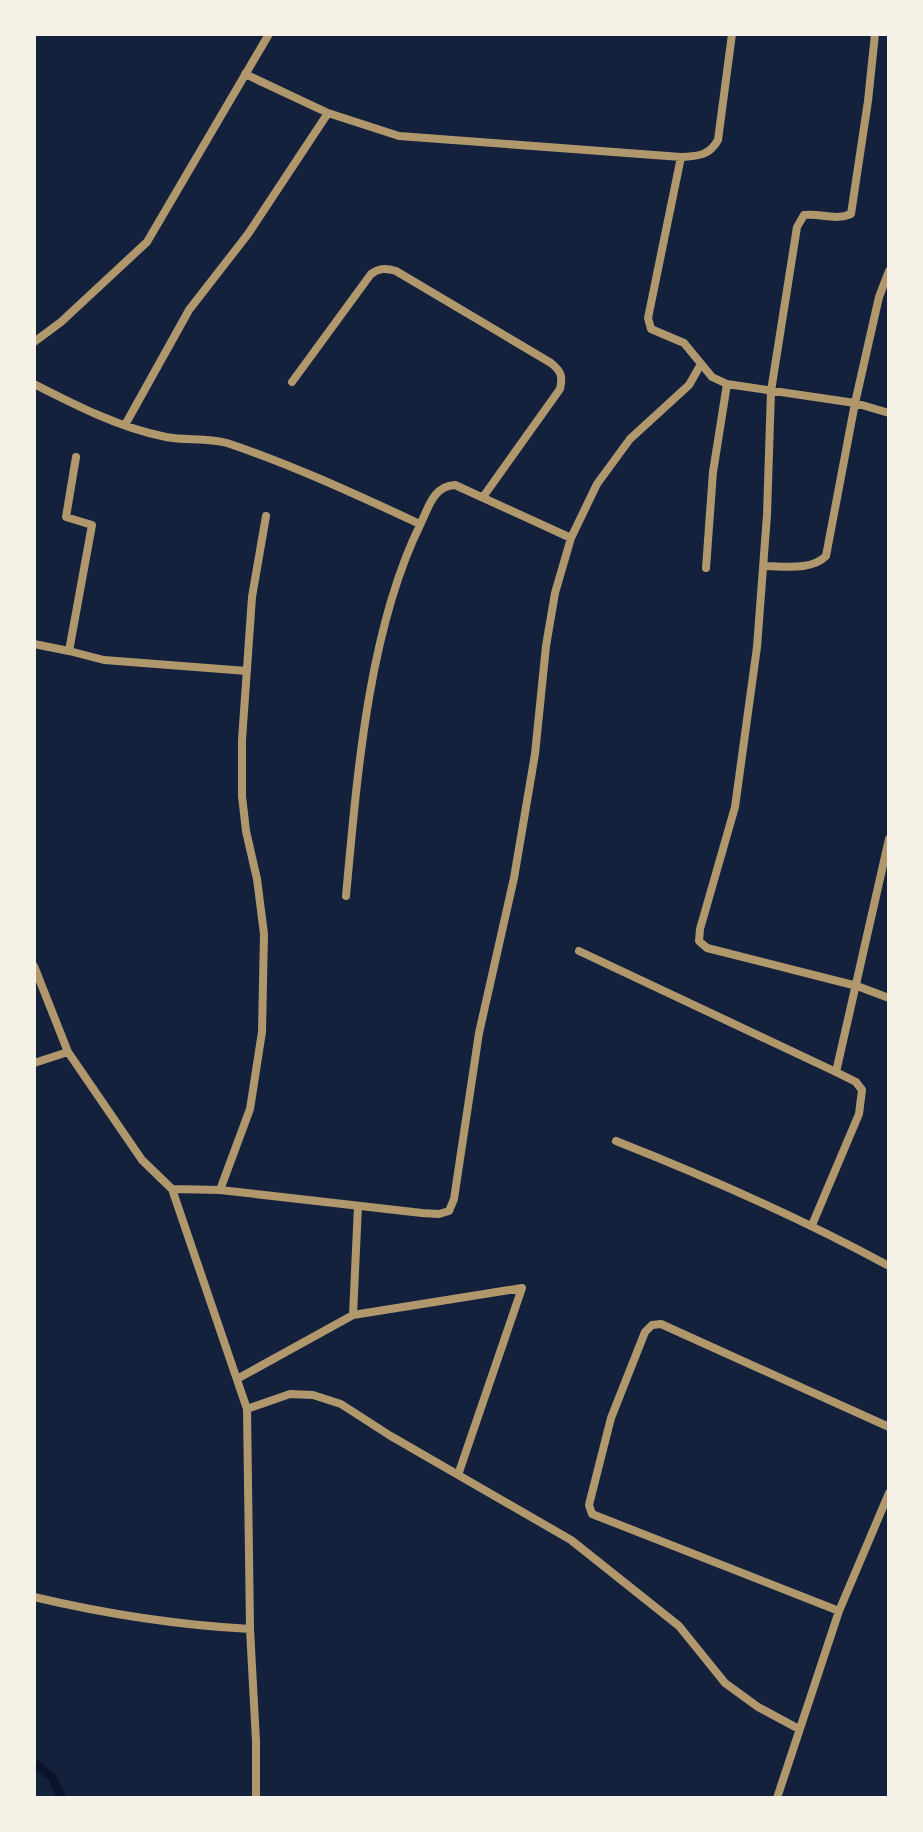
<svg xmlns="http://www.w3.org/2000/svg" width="923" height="1832" font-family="Arial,sans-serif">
	<rect width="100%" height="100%" fill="#14213d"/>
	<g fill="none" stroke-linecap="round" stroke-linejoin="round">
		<!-- stream -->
		<path stroke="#0b132b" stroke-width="9" d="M34,1763L52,1777L62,1798"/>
		<!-- minor -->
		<path stroke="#b1986c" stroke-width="8" d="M875,34L868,101L851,214C835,221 821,213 804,215L797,227L771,391L767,515L757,647L735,807L700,929L699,941L707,948L857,986L889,998
			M245,74L328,113L399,136L681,157C698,156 709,156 718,140L732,34
			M681,157L648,318L651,329L684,343L712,377L727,384L855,403L889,413
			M34,342L61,322L147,242L269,34
			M292,382L371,274C379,268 386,268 396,271L551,363C561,371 563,376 560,389L483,497
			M34,384C75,405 120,428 166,437C186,441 206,437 227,443C293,465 357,495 420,524
			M125,425L189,310L248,234L328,113
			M764,566C784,566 811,571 826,556L855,403L879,297L889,271
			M706,568L713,472L727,384
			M34,644L69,651L92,525L66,517L76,457
			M69,651L104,660L247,671
			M346,896C357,778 368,630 421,523C429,506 434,486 455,485L571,538
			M579,951L836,1072L856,1082L862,1090L859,1114L812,1225
			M34,966L68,1052L142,1160L172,1189L247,1409L250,1629L256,1741V1798
			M34,1063L68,1052
			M836,1072L889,839
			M616,1141C710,1178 800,1218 889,1266
			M172,1189L220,1190L422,1213L439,1214L449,1211L454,1199L479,1033L514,878L535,754L546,646L555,593L571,538L597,484L630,439L689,385L701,364
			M220,1190L250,1109L262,1032L264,934L257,879L246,831L242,796V740L252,597L266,516
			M353,1315L358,1206
			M237,1379L353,1315L522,1288L458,1475
			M247,1409L290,1394L313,1395L341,1404L389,1435L571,1540L679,1626L725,1683L758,1707L799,1729
			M34,1597C106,1614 176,1625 250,1629
			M839,1611L592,1514L589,1505L591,1497L611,1418L645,1332L652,1325L661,1324L889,1427
			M777,1798L839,1611L889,1493"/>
	</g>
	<!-- border -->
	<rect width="923" height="1832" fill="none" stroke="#f6f1e7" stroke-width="72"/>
</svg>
